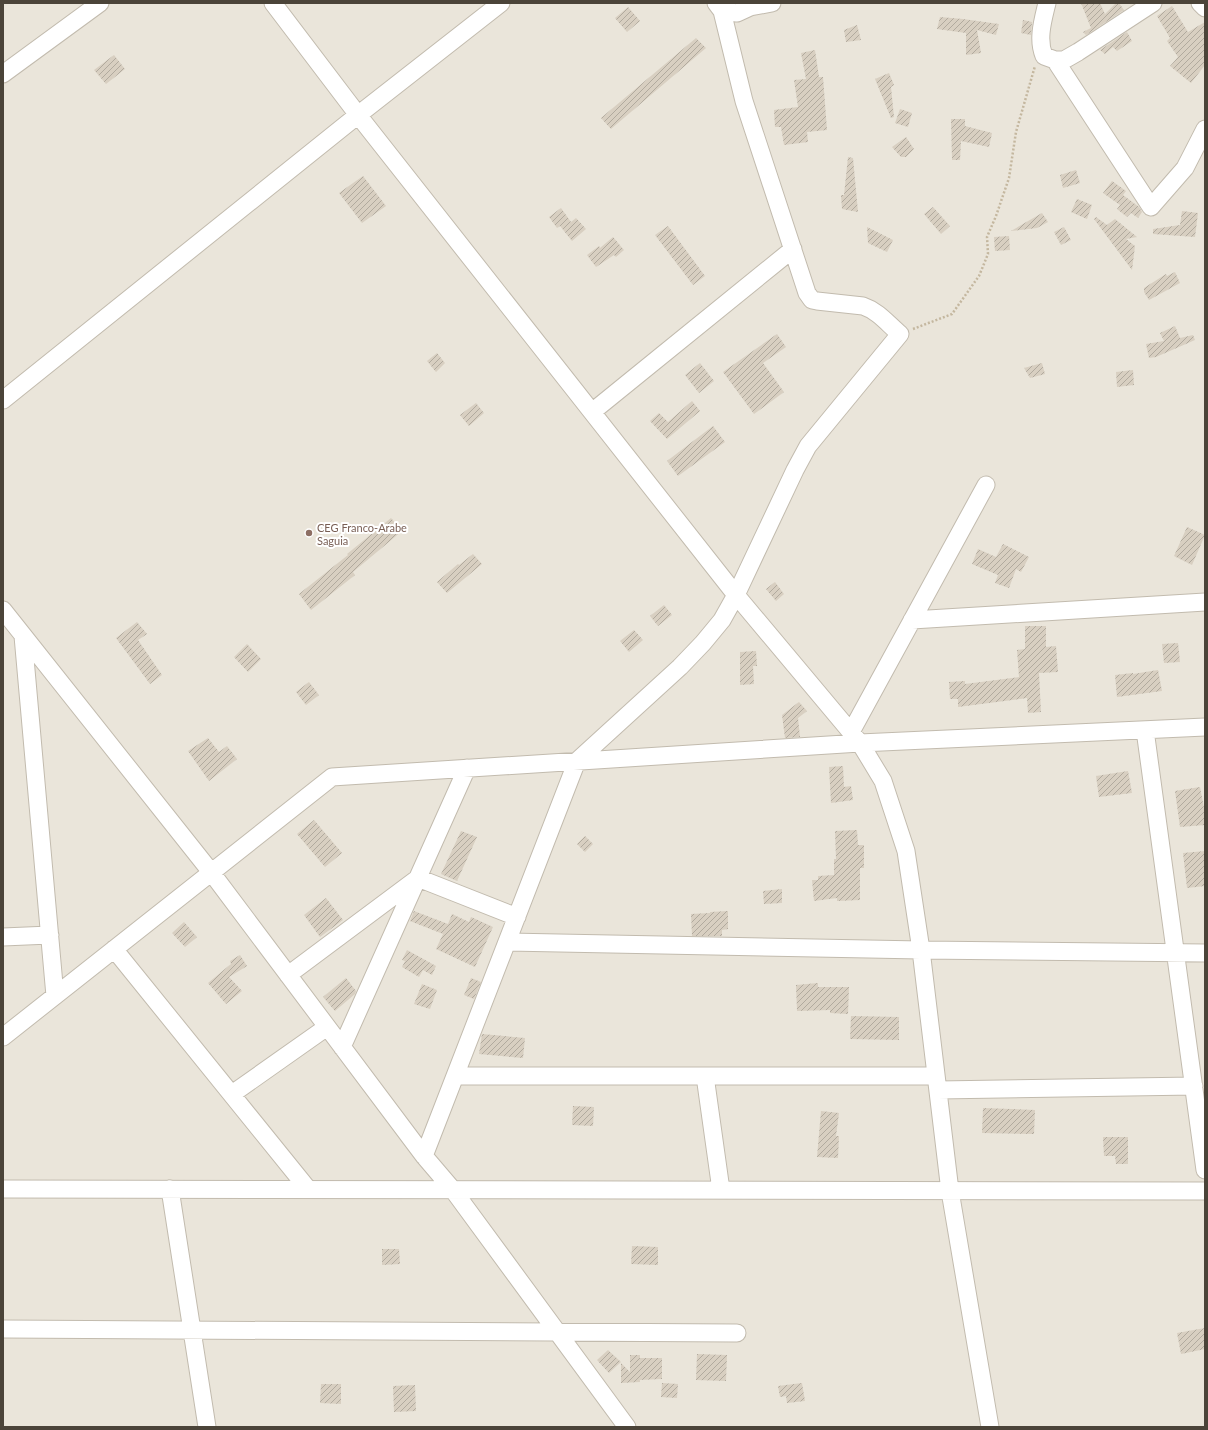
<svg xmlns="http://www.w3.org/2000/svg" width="1208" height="1430" font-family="Lato,sans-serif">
	<defs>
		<pattern id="building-hatch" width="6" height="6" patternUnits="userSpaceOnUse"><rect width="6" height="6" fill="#d8cfc1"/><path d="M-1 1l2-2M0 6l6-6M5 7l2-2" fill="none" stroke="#b1aa9e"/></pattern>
	</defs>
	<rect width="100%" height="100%" fill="#f6f3ec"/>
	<!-- residential -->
	<path fill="#eae5da" d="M3,3H1205V1427H3Z"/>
	<!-- building -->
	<path fill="url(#building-hatch)" d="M1081,3H1100L1105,14L1116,3H1119L1124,10L1086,35L1083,32L1091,28Z
		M1172,6L1188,32L1205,22V65L1191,83L1170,66L1178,57L1167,41L1170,38L1157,16Z
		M628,7L640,21L627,32L615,18Z
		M940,17L963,19L999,24L996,35L977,30L981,53L966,55V33L937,29Z
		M1023,20L1032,22L1031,35L1021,33Z
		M857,25L861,40L846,42L844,30Z
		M1127,32L1132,41L1117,51L1113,47L1105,54L1100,50Z
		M696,38L706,48L611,129L601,118Z
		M815,50L819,77H823L827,130L807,132L808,142L784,145L781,127H775L774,110L798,107L794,80L806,79L801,53Z
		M114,55L125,69L106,84L94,70Z
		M889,73L894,85L891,87L894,117L891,118L875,79Z
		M900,109L912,113L908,127L895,123Z
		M951,119H965V126L992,133L989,147L961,141L960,160H952Z
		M906,137L914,149L906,157H901L892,147Z
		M848,157L853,158L858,212L842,209L841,195H844Z
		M1076,170L1080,183L1063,188L1060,175Z
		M363,176L386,206L362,223L339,193Z
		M1112,181L1126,191L1123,195L1139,207L1142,212L1138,218L1131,213L1127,217L1117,209L1120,205L1103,193Z
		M1077,199L1092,205L1087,219L1071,212Z
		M933,207L950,226L941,234L924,214Z
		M561,208L571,222L576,218L586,229L572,241L560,226L557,228L549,217Z
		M1182,211L1198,213L1195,237L1153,234V229L1180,225Z
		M1042,213L1048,222L1037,228L1011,231Z
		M1096,217L1107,225L1115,219L1137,237L1126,239L1135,246L1132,270L1094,219Z
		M668,226L705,276L693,285L655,235Z
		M867,227L893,240L887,252L868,243Z
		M1064,227L1071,240L1061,245L1054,232Z
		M1009,236L1010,250L995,251L994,237Z
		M613,237L624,250L616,257L614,255L596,267L587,255L599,246L600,248Z
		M1175,272L1180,283L1149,300L1144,292V288L1166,274L1167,276Z
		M1175,326L1180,338L1193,335L1195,340L1156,357L1149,358L1146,344L1164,341L1160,333Z
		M777,334L786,347L763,363L784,392L754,414L723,372Z
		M437,353L445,363L436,372L427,361Z
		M700,363L714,381L699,393L685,375Z
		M1042,363L1045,374L1030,378L1024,368Z
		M1133,370L1134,385L1117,387L1116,372Z
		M692,401L700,411L667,439L650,421L659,413L668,422Z
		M476,403L484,413L469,426L460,415Z
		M713,426L725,442L678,476L667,461Z
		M391,518L402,531L353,572L355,575L311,610L299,594L348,555L347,554Z
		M1187,527L1205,535L1192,565L1174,556Z
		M1003,544L1029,557L1021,572L1016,569L1009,588L995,583L998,575L972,564L978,549L996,557Z
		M473,554L482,564L447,593L437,582L458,564L459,565Z
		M775,582L784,594L776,601L766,589Z
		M664,605L672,615L658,626L650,616Z
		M137,622L147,634L138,640L162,675L150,684L116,638Z
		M1025,626H1046V647L1056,646L1058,672L1039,673L1041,712L1028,713L1027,698L958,707V699H950L949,682L965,681V684L1019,677L1017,650L1025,649Z
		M634,630L643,640L629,652L620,641Z
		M1178,643L1180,662L1164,663L1162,644Z
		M247,644L261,659L248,672L234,657Z
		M756,651L757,666H753L754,684L740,685V652Z
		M1158,670L1162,691L1117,697L1115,675L1133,673V674Z
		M309,682L319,695L306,705L296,692Z
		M799,702L807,711L798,718L800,737L785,738L782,715Z
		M208,738L219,752L227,746L237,759L209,781L188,751Z
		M843,766L844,787L851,786L853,800L831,803L829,767Z
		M1128,771L1132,793L1099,797L1096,776Z
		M1200,787L1205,813V825L1180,827L1175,791Z
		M314,820L342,853L325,867L297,834Z
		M857,830L858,845H864V868H860V900L837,901V898L814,901L812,880H818V876L834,875V859H836L835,831Z
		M461,831L477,837L457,881L441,874Z
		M585,836L593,844L585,852L577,844Z
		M1205,851V886L1187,888L1183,853Z
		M782,889V903L764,904L763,891Z
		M326,898L343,920L320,937L304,915Z
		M414,911L448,924L452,914L469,922L471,917L493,927L475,967L436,949L443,934L410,921Z
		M728,911V929L722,930V936H692L691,914L710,913V912Z
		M184,922L197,937L185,947L172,933Z
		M407,950L436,966L432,975L423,970L419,977L402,967L405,961L402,960Z
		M240,955L247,966L229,977L242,991L226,1004L208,983L231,964L230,961Z
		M346,978L356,991L355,994L335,1011L323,997Z
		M471,978L481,982L474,999L464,995Z
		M818,983V987H849L848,1014L830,1013V1010L797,1011L796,985Z
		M422,984L437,990L430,1009L414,1004Z
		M851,1016L899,1017V1040L850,1039Z
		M482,1034L525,1038L523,1058L479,1054Z
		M573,1106L594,1107L593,1126L572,1125Z
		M983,1108L1035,1110L1034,1134L982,1133Z
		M821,1111L839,1113L836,1136H839L838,1158L817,1157Z
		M1103,1137H1128V1164H1116L1115,1156H1104Z
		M632,1246L658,1247V1265L631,1264Z
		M382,1249H399L400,1264L382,1265Z
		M1205,1328V1349L1181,1354L1177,1333Z
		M608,1350L621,1362L609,1373L597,1360Z
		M697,1354L727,1355L726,1381L696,1380Z
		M630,1355H640V1358H662V1379L640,1380V1382L621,1383V1363L630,1372Z
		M662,1383L678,1384L677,1398L661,1397Z
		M802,1383L805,1401L787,1403L786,1396L780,1397L778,1386Z
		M321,1384H341V1404L320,1403Z
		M415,1385L416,1411L394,1412L393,1386Z"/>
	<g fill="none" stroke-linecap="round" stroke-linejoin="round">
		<!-- minor casing -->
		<g stroke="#c2bbae" stroke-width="19">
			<path id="minor" d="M273,3L358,115L736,595L860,743L883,781L906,851L921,950L950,1191L990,1427
				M716,3L722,11L737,13L750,7L772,3
				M1047,3C1043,20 1037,39 1044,56L1055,60H1064L1078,52L1153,3
				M1200,3L1205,8
				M1055,60L1151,207L1185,168L1205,129
				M3,74L100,3
				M3,400L358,115L501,3
				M592,412L793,249
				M3,610L211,872L424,1156L453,1190L627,1427
				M912,620L1205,602
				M23,636L55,996
				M1145,730L1205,1170
				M851,732L986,485
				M3,937L50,935
				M507,942L921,950L1205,953
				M114,949L308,1189
				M288,975L418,878L517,917
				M3,1037L332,777L860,743L1205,727
				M342,1047L467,768
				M455,1076H936
				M705,1076L721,1190
				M938,1090L1194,1086
				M232,1094L327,1027
				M424,1156L577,761L680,667L703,643L722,620L736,595L795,470L808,446L900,334C888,324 878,311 863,306L817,301L812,300L807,293L744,101L722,11
				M3,1189L1205,1191
				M170,1189L207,1427
				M3,1329L737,1333"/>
		</g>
		<!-- path -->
		<path stroke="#c4b79f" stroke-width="2.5" stroke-dasharray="2 2" stroke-linecap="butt" d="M913,329L952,314L979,276L988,254L987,237L996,216L1009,178L1016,132L1035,66"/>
		<!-- minor -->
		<use href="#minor" stroke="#fff" stroke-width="17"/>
	</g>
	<!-- markers -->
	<circle fill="#8d6e63" stroke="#fff" stroke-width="1.5" cx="309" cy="533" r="4"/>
	<g text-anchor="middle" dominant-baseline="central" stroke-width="4" stroke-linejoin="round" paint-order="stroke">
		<!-- education labels -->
		<g font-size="11" fill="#785e54" stroke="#fff" text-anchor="start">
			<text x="317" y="527">CEG Franco-Arabe<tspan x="317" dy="13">Saguia</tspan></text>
		</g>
	</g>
	<!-- border -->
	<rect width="1208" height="1430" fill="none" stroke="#4b4439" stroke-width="8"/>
</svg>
